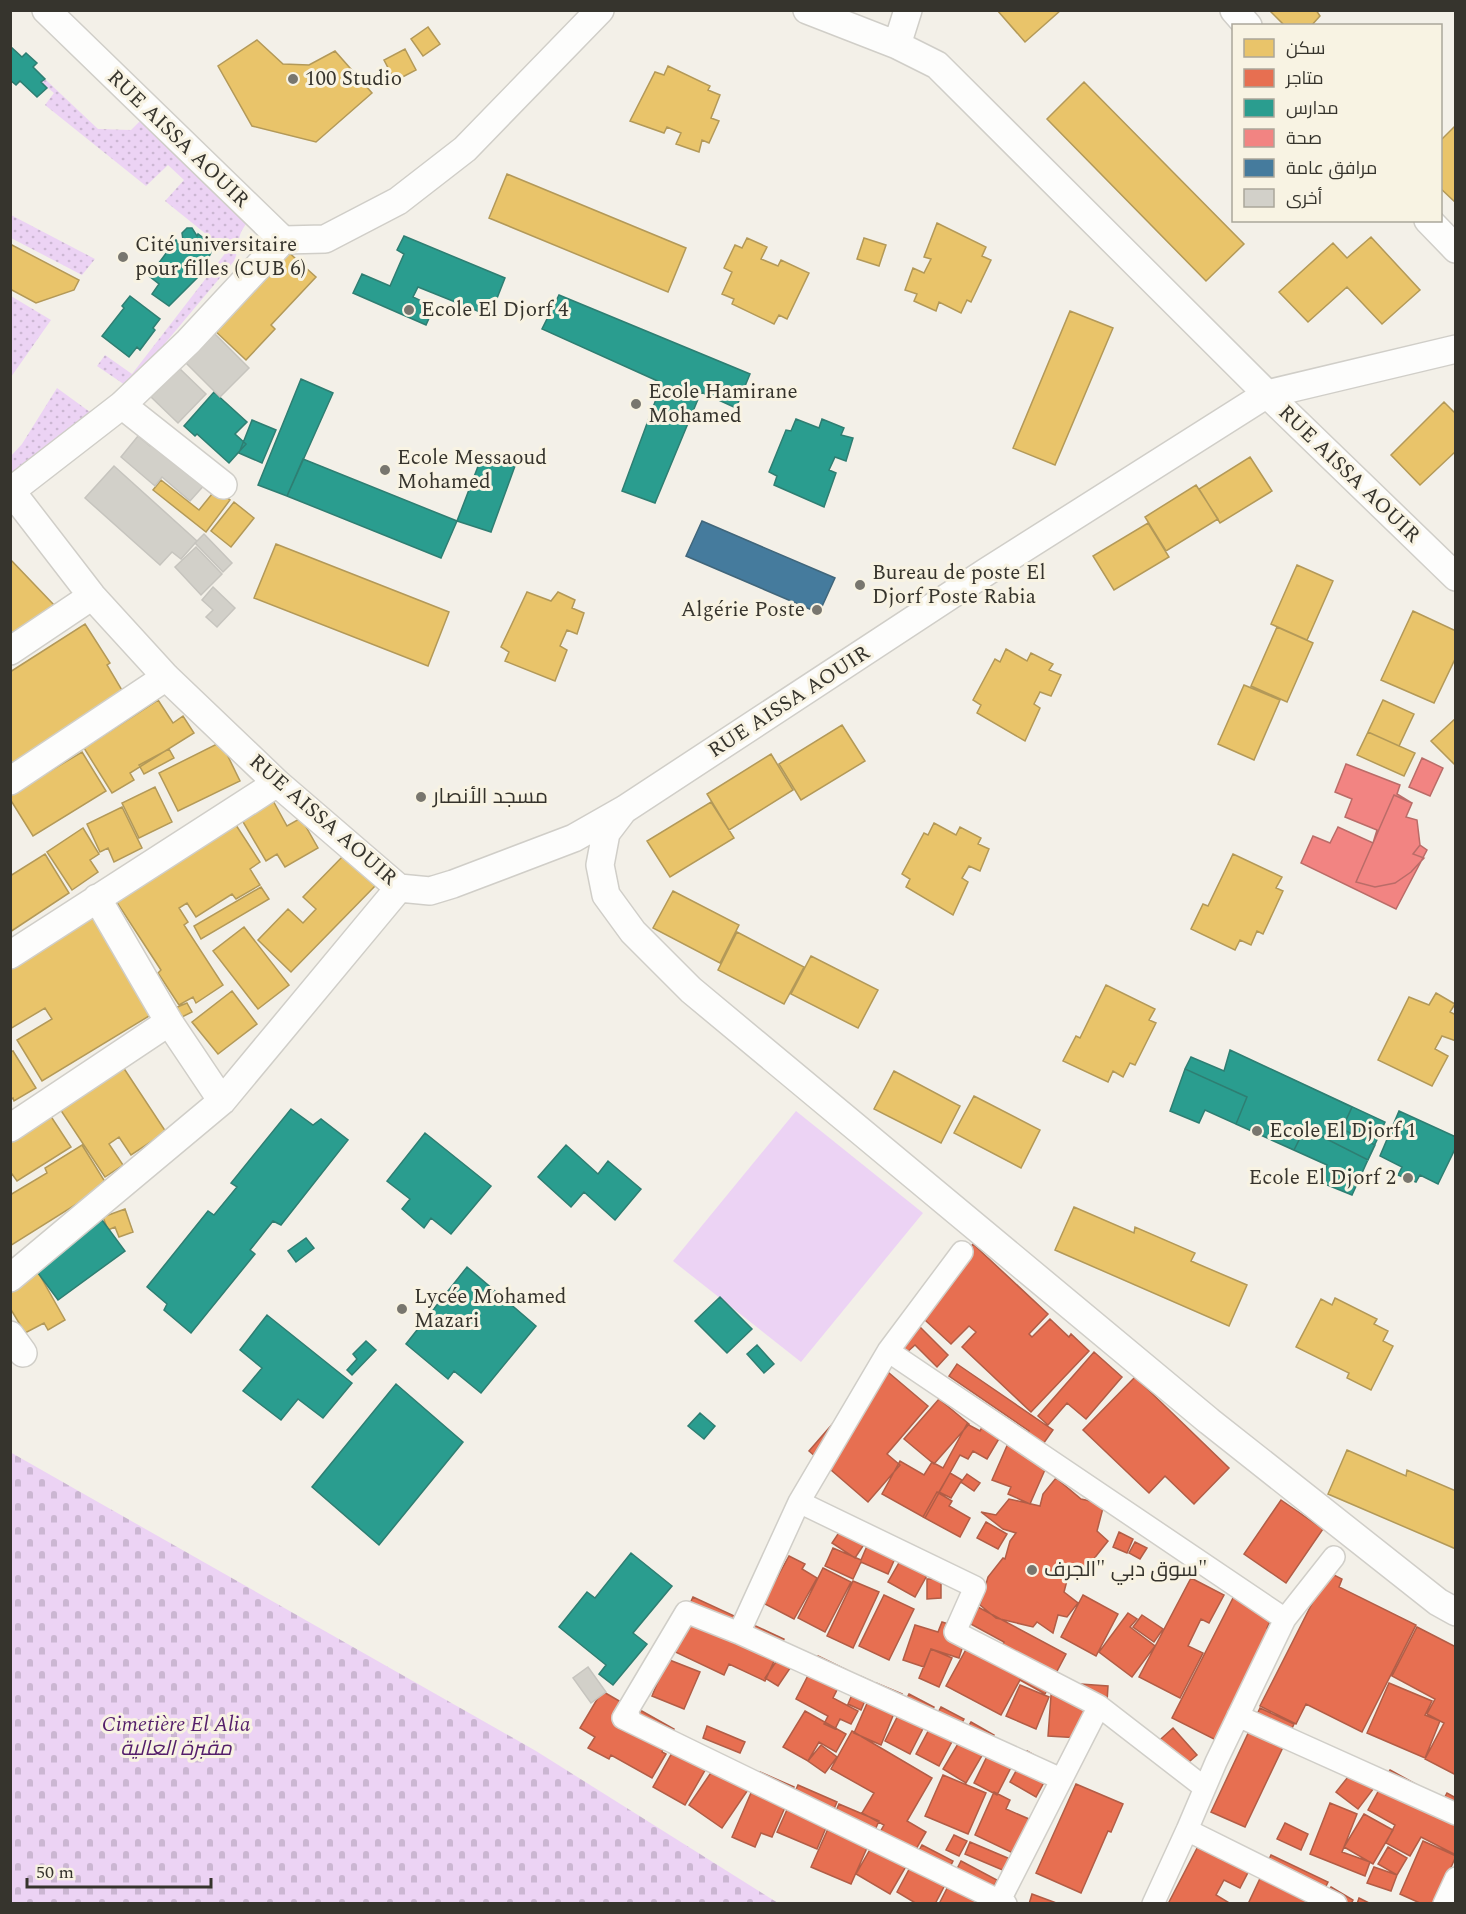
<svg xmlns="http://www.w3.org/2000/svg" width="1466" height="1914" font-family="Spectral,Cairo,serif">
	<defs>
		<pattern id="grass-dots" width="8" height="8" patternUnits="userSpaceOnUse" patternTransform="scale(1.5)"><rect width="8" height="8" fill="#ecd3f4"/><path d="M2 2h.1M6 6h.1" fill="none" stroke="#cbb6d2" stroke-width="1.8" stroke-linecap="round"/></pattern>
		<pattern id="cemetery-stones" width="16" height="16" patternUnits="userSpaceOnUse" patternTransform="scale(1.5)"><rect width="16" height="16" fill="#ecd3f4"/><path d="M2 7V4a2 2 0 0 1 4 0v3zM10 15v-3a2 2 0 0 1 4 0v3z" fill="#cbb6d2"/></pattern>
	</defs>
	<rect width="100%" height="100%" fill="#f3f0e8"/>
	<!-- grass -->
	<path fill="url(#grass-dots)" d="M45,79L98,129L131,130L140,121L246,224C235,239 241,245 234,261L141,372L125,385L97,366L105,355L132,374L227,251L165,201L184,180L168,165L146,186L45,105L54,93L41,82Z
		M11,215L95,259L82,275L11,238Z
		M11,296L51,320L11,377Z
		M57,388L90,412L11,474V456L22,444Z"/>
	<!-- cemetery -->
	<path fill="url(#cemetery-stones)" d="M10,1452L536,1751L778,1903H11Z"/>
	<!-- pitch -->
	<path fill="#ecd3f4" d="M796,1111L923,1213L801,1362L673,1261Z"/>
	<!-- homes -->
	<path fill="#e9c46a" stroke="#b39958" stroke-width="1.5" d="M997,10H1061L1025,42Z
		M1269,10H1316L1320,16L1311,26H1285Z
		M428,27L440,44L423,56L411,39Z
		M257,40L283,64L309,65L335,51L372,93L316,142L252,126L218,66Z
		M405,49L416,70L395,81L384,60Z
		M668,66L710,86L708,90L720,95L711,118L719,121L709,143L702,140L699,152L676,144L681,133L667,127L664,133L630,121L655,72L664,75Z
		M1084,82L1244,244L1206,281L1047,119Z
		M1456,125V203L1440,188V141Z
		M507,174L686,248L668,292L489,218Z
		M937,223L986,247L982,256L991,260L971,302L967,300L961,313L939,302L936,311L914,301L917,294L905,290L913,268L924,273L931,259L924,257Z
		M1371,237L1420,290L1382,324L1347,287L1308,322L1279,292L1333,243L1347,258Z
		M747,238L767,247L761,259L778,266L781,260L809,273L787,319L779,315L774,324L732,304L734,299L722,294L732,272L724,268L735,245L742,248Z
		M864,238L886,245L879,266L857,259Z
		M10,244L79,280L74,290L36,303L10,289Z
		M285,249L316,277L271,325L275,329L246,360L212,328Z
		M1070,311L1113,328L1055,465L1013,448Z
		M1444,402L1456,414V451L1420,485L1391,455Z
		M1250,457L1272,491L1220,523L1199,489Z
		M161,480L199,510L216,489L230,500L206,532L153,490Z
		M1196,485L1218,519L1166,551L1145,517Z
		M234,502L254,518L231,547L211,531Z
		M1148,523L1169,557L1114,590L1093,556Z
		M276,544L449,612L428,666L254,598Z
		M10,559L54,605L10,645Z
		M1297,565L1333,581L1307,640L1271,624Z
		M527,592L551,601L558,592L575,600L572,608L584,613L577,634L567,630L560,646L567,650L555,681L505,661L509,652L501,647Z
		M1413,611L1456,631V657L1434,703L1381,680Z
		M85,624L110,663L107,665L126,697L10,768V672Z
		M1277,627L1313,643L1287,702L1251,686Z
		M1006,649L1027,661L1031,653L1053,664L1049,670L1061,675L1051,696L1040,692L1034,704L1040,708L1025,741L977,713L981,705L973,700L995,659L1000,662Z
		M1244,685L1280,700L1254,760L1218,744Z
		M158,700L173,723L183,716L194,733L130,773L134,780L112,793L84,748Z
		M1383,700L1414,714L1399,746L1368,732Z
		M1456,718V766L1431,741Z
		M842,725L865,761L801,800L779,764Z
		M1368,732L1415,753L1404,776L1357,755Z
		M221,742L240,781L178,811L159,773Z
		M169,749L174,758L144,774L139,765Z
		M82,752L106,791L33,836L10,799V795Z
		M771,754L793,790L729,830L707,794Z
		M155,787L172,822L139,838L122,803Z
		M271,797L287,826L301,818L318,848L285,867L277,854L266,861L239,815Z
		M711,802L734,838L670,877L647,841Z
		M122,807L142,848L114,862L108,848L100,852L87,824Z
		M234,822L260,862L250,869L260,885L236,899L232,894L196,917L187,903L179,908L188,922L184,925L223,985L196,1003L193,997L179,1005L158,973L161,970L114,898Z
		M934,823L956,835L960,827L981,838L978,844L989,849L980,871L969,866L962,878L968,882L953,915L906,887L910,879L902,874L924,833L928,835Z
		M83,828L99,854L90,860L98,872L72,890L47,852Z
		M45,854L69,893L10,932V876Z
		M345,854L376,885L291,972L258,940L288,909L303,923L316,909L303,897Z
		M1233,854L1282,877L1276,888L1283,891L1263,934L1257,931L1251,945L1240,940L1235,950L1191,929L1203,904L1208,906Z
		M261,887L269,899L201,939L194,926Z
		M673,891L739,925L720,963L653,928Z
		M95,916L154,1013L42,1081L17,1040L52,1019L45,1008L10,1029V967Z
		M244,927L289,985L258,1009L213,951Z
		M737,932L804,967L784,1004L718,970Z
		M811,956L878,990L858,1028L791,994Z
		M1106,985L1155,1009L1149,1020L1156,1023L1135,1065L1130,1063L1123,1077L1113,1071L1108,1082L1063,1061L1076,1036L1080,1038Z
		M232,991L257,1024L218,1054L192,1022Z
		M1436,993L1455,1004L1450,1012L1456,1015V1041L1442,1036L1435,1049L1448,1056L1432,1086L1378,1060L1409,997L1429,1005Z
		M187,1003L192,1012L180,1018L175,1008Z
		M13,1051L36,1088L14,1101L13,1098L10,1100V1052Z
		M123,1067L166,1132L131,1155L119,1137L109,1144L123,1165L105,1177L60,1109Z
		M894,1071L960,1106L941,1143L874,1109Z
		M974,1096L1040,1130L1021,1168L954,1133Z
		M50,1115L71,1147L17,1181L12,1174L10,1175V1140Z
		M82,1145L107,1185L10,1246V1195L47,1173L45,1168Z
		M1074,1207L1134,1233L1135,1227L1195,1253L1191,1261L1247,1285L1229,1326L1055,1250Z
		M125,1209L133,1232L119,1237L115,1227L108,1230L103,1217Z
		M38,1272L65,1320L48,1330L44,1323L25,1333L10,1308V1287Z
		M1335,1298L1377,1319L1374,1324L1388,1331L1383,1341L1393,1346L1371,1390L1347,1378L1349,1373L1296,1347L1321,1299L1332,1305Z
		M1347,1450L1406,1476L1407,1470L1456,1491V1549L1328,1494Z"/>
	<!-- shops -->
	<path fill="#e76f51" stroke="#b25d46" stroke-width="1.5" d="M973,1244L1048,1314L1029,1334L1032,1337L1050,1319L1069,1337L1071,1334L1089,1351L1031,1412L962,1347L976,1332L969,1326L951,1344L912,1308Z
		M915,1322L948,1355L937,1367L915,1345L905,1354L894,1343Z
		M1094,1352L1122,1377L1086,1419L1067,1403L1048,1425L1038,1416Z
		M957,1364L1053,1430L1041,1447L1025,1436L1029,1431L949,1376Z
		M882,1367L928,1406L887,1454L900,1465L868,1502L809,1451Z
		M1135,1377L1229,1468L1194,1504L1165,1476L1149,1493L1083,1430Z
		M939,1399L969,1424L934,1464L904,1439Z
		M967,1424L980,1431L982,1427L1000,1437L987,1459L973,1451L968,1459L960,1455L925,1518L882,1494L900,1461L924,1475L932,1462L943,1468Z
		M1010,1439L1051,1456L1030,1504L1008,1494L1011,1487L992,1480Z
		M950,1473L962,1480L951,1498L939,1492Z
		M967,1474L980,1483L974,1491L961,1482Z
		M1056,1478L1081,1499L1104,1504L1097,1531L1108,1541L1085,1570L1072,1567L1070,1569L1064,1592L1078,1603L1067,1617L1058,1615L1053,1633L1037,1622L1033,1627L996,1618L980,1605L988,1577L1003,1558L1005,1559L1010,1541L1016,1533L1003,1529L981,1512L996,1515L1009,1499L1040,1506L1043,1494Z
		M937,1492L952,1501L949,1506L970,1518L960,1537L923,1517Z
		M1281,1500L1323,1529L1286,1583L1244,1554Z
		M850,1516L873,1531L855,1558L832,1543Z
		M986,1522L1007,1534L998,1549L977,1538Z
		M873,1532L901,1545L888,1574L861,1562L853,1579L825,1566L833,1548L861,1560Z
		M1119,1532L1133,1539L1127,1553L1113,1547Z
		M1135,1542L1147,1548L1140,1559L1129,1553Z
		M908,1547L935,1561L915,1597L888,1582Z
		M789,1556L805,1564L802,1569L817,1578L794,1619L763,1603Z
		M823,1568L851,1582L825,1632L798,1618Z
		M1328,1572L1342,1579L1339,1587L1416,1625L1362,1732L1306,1704L1296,1724L1260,1706Z
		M1191,1578L1224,1595L1209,1623L1201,1619L1188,1646L1203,1653L1180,1698L1139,1677Z
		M927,1579H941V1598L927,1599Z
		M853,1581L879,1592L853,1648L827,1636Z
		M884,1595L914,1609L889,1660L859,1646Z
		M1083,1595L1118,1614L1096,1656L1061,1637Z
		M1234,1596L1273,1615L1267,1628L1276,1633L1220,1742L1172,1718Z
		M693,1597L784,1639L765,1681L729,1664L724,1675L669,1649Z
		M976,1606L1066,1654L1045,1694L1020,1680L1001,1715L946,1686L975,1633L1001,1647L1004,1642L967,1622Z
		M1128,1613L1137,1619L1130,1627L1155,1646L1132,1677L1099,1652Z
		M1142,1615L1163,1629L1154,1642L1133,1627Z
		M942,1622L968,1630L959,1658L931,1649L924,1667L903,1660L915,1625L938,1632Z
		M1417,1627L1456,1647V1775L1425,1759L1444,1723L1427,1714L1435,1699L1392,1676Z
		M788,1644L801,1652L778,1686L765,1678Z
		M931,1649L952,1658L939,1687L919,1678Z
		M818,1656L847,1670L833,1698L858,1711L851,1724L840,1719L835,1729L824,1724L828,1716L796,1699Z
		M667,1659L700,1672L684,1709L652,1696Z
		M860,1676L873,1682L861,1710L848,1704Z
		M1052,1682L1108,1686L1106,1718L1082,1717L1080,1738L1048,1736Z
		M876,1683L902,1694L881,1745L854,1733Z
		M1389,1683L1432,1701L1425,1715L1440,1721L1425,1758L1367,1733Z
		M1020,1685L1049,1697L1036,1729L1006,1716Z
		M602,1691L638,1712L640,1710L674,1729L662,1752L666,1754L652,1778L611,1755L609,1759L588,1748L595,1737L580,1728Z
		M909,1694L934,1707L910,1754L885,1741Z
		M941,1707L964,1719L939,1766L916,1754Z
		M1260,1708L1294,1724L1245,1827L1211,1812Z
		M805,1711L846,1734L836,1752L819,1742L808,1761L783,1747Z
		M971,1722L994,1735L966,1783L943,1769Z
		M707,1726L745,1742L740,1753L703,1738Z
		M1173,1728L1197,1755L1175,1774L1152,1747Z
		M852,1731L932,1778L907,1821L926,1832L890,1894L856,1874L884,1825L862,1813L874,1793L831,1769Z
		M682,1735L715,1753L685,1805L653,1787Z
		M996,1738L1020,1750L997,1795L974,1783Z
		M821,1745L837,1757L825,1773L808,1761Z
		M1027,1751L1053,1766L1036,1797L1010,1782Z
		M723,1755L756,1778L722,1828L689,1805Z
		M1390,1770L1434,1794L1435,1815L1447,1793L1456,1798V1851L1454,1854L1421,1837L1410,1856L1386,1843L1395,1825L1368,1810Z
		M760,1772L794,1787L772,1837L761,1833L755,1847L732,1837Z
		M1352,1772L1374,1788L1358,1809L1336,1792Z
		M943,1775L986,1793L968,1834L925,1816Z
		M1076,1784L1123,1804L1111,1832L1108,1831L1081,1893L1036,1873Z
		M798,1785L837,1802L817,1849L777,1832Z
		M994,1792L1010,1800L1006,1809L1029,1819L1013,1853L975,1835Z
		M1330,1803L1357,1814L1342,1852L1370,1862L1365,1876L1310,1854Z
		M839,1804L879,1821L851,1884L811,1867Z
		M1364,1814L1393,1830L1373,1864L1344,1847Z
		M1285,1823L1308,1834L1301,1850L1277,1839Z
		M1207,1829L1257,1855L1240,1888L1224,1880L1216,1895L1231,1904H1168Z
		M954,1835L967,1841L959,1856L946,1850Z
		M1423,1841L1456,1856L1435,1904H1422L1400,1894Z
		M970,1842L1010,1859L1005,1871L965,1854Z
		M922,1845L953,1861L945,1877L913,1861Z
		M1388,1847L1407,1858L1397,1875L1378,1864Z
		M1271,1855L1328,1882L1317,1904H1248Z
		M961,1861L997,1880L985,1904H939Z
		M913,1862L947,1881L935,1904H917L897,1892Z
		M1374,1867L1397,1875L1391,1891L1367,1883Z
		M1331,1887L1353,1900L1351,1904H1321Z
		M1032,1894L1059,1904H1029Z
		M1359,1898L1371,1904H1357Z"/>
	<!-- schools -->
	<path fill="#2a9d8f" stroke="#2e7e72" stroke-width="1.5" d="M10,46L22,57L26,53L37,63L33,67L45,79L41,82L47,88L37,97L20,81L16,85L10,80Z
		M187,228H192L197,236L198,234L214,246L201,274L169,306L152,294L159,284L149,276L176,240L180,244L183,240L182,233Z
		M404,236L505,278L490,316L418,287L413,297L434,307L426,325L353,293L362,274L390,286L404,254L397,250Z
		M559,295L750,374L736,408L701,392L655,503L622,491L662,383L542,329Z
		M130,296L160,319L153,328L155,330L140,350L137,347L129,357L102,336L124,308L122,306Z
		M301,379L333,393L287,496L258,485Z
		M214,392L247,422L235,434L246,444L229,463L197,434L195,436L184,426Z
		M796,419L819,428L822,419L844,428L841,435L853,438L846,461L835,457L829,470L836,473L824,507L774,485L777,476L769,472L786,430L791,431Z
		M252,420L276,430L262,463L239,453Z
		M482,456L515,466L491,532L457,521Z
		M303,459L457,521L441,558L287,496Z
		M1230,1050L1352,1107L1342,1129L1375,1145L1368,1160L1305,1128L1294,1150L1236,1124L1247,1097L1185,1069L1191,1057L1224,1071Z
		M1230,1050L1385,1122L1352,1195L1320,1182L1327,1165L1205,1110L1199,1123L1170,1111L1185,1069L1191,1057L1224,1071Z
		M291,1109L313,1125L321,1119L348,1140L281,1225L273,1221L250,1250L255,1254L191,1333L164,1310L167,1304L147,1287L208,1211L214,1215L237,1187L231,1183Z
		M1399,1111L1456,1137V1147L1438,1184L1420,1175L1416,1182L1398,1175L1402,1167L1380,1156Z
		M425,1133L491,1186L451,1234L431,1218L424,1228L402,1209L410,1199L387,1181Z
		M566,1145L598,1174L608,1161L641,1189L615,1220L584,1192L571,1207L538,1177Z
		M102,1220L125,1251L58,1300L35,1269Z
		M306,1238L314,1248L296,1262L288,1251Z
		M467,1267L536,1326L481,1393L454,1371L448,1379L406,1344Z
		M720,1297L752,1329L727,1353L695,1321Z
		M267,1315L352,1383L323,1418L298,1399L281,1420L243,1391L262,1368L240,1350Z
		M366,1341L376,1350L352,1375L347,1370L357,1359L353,1354Z
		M757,1345L774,1364L764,1373L747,1354Z
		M396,1384L463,1442L379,1545L312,1487Z
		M700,1413L715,1426L704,1439L688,1426Z
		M631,1553L672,1586L633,1633L647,1644L613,1685L599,1674L606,1665L559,1627L587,1592L595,1598Z"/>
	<!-- health -->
	<path fill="#f28482" stroke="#ba6c68" stroke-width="1.5" d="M1422,758L1443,768L1430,796L1409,787Z
		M1346,764L1400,785L1397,794L1412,803L1406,817L1417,820L1420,845L1427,850L1396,909L1301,863L1313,836L1330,843L1338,827L1373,843L1377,830L1345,817L1352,799L1335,792Z
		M1394,795L1412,803L1406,817L1417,820L1420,845L1413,854L1424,858L1411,872L1395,883L1375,887L1356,882Z"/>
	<!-- public -->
	<path fill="#457b9d" stroke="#40667b" stroke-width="1.5" d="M702,521L835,578L819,613L686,556Z"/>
	<!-- building -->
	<path fill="#d2d0c9" stroke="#c6c4be" stroke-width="1.5" d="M212,331L249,368L220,397L183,360Z
		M179,368L206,394L178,423L151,397Z
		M138,436L150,446L156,439L207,482L190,501L162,477L155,486L121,457Z
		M114,466L197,541L181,559L172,552L160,565L85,498Z
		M204,534L232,563L223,572L195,543Z
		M196,547L222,574L201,595L175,567Z
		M213,587L235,608L217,627L206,617L213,610L202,600Z
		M588,1667L606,1692L591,1703L573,1678Z"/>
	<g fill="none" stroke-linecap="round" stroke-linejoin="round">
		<!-- pedestrian casing -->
		<g stroke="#d0cec8" stroke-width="24">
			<path id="pedestrian" d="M888,1351L1285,1619
				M799,1502L975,1587L955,1632L1099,1706L1000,1900
				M739,1633L1061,1779
				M1099,1706L1205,1788
				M629,1716L623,1718L1006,1904
				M1238,1716L1456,1814
				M623,1718L686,1612L739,1633L799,1502L888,1351L962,1252
				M1187,1830L1336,1904
				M1153,1904L1187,1830L1216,1762L1285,1619L1334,1557
				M1444,1904L1456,1878"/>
		</g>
		<!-- minor casing -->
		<g stroke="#d0cec8" stroke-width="30">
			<path id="minor" d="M46,10L283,240
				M807,10L897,45L937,65L1267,394L1456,577
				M1234,10L1248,26
				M897,45L908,10
				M1428,220L1456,249
				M283,240L188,342L122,405L11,491L92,596L166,677L277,783L399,888L430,891L453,884L574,838L625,809L986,572L1267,394L1456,349
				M283,240L325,239L398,201L465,149L600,10
				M122,405L223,485
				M10,651L92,596
				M10,781L166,677
				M622,812L606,833L600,865L606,895L633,932L691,990L1209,1421L1438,1602L1456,1612
				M97,898L169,1022L222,1101
				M10,955L277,783
				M10,1128L169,1022
				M10,1278L222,1101L399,888
				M10,1335L23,1353"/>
		</g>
		<!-- pedestrian -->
		<use href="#pedestrian" stroke="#fdfdfc" stroke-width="21"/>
		<!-- minor -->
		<use href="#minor" stroke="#fdfdfc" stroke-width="27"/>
	</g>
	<!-- markers -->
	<g fill="#78766e" stroke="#f8f3e3" stroke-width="2">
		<circle cx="293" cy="79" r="6"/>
		<circle cx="123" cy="257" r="6"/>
		<circle cx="409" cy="310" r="6"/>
		<circle cx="636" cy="404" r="6"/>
		<circle cx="385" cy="470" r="6"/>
		<circle cx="860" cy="585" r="6"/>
		<circle cx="817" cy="610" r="6"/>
		<circle cx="421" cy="797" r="6"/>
		<circle cx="1257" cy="1131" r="6"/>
		<circle cx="1408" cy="1178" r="6"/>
		<circle cx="402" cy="1309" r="6"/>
		<circle cx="1032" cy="1570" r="6"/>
	</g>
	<g text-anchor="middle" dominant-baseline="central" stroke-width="6" stroke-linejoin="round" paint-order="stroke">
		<!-- poi labels -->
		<g font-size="21" fill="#36342d" stroke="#f8f3e3" text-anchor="start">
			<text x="305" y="79">100 Studio</text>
			<text x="135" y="245">Cité universitaire<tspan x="135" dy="24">pour filles (CUB 6)</tspan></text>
			<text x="421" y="310">Ecole El Djorf 4</text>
			<text x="648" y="392">Ecole Hamirane<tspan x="648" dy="24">Mohamed</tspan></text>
			<text x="397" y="458">Ecole Messaoud<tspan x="397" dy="24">Mohamed</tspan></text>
			<text x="872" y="573">Bureau de poste El<tspan x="872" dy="24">Djorf Poste Rabia</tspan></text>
			<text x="805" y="610" text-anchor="end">Algérie Poste</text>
			<text x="433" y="797">مسجد الأنصار</text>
			<text x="1269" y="1131">Ecole El Djorf 1</text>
			<text x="1396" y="1178" text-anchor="end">Ecole El Djorf 2</text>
			<text x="414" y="1297">Lycée Mohamed<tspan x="414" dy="24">Mazari</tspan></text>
			<text x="1044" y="1570">سوق دبي "الجرف"</text>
		</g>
		<!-- street labels -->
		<g font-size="21" fill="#36342d" stroke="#f8f3e3">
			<text transform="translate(178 139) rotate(44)">RUE AISSA AOUIR</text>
			<text transform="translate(1349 474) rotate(44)">RUE AISSA AOUIR</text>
			<text transform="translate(789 702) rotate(-33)">RUE AISSA AOUIR</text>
			<text transform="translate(323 820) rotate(41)">RUE AISSA AOUIR</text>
		</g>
		<!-- park labels -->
		<g font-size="21" font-style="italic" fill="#541e6a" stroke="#f8f3e3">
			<text x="176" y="1725">Cimetière El Alia<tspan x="176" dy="24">مقبرة العالية</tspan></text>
		</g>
	</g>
	<!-- border -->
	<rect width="1466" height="1914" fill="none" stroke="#36342d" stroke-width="24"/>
	<!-- legend -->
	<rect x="1232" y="24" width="210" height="198" fill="#f8f3e3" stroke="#aaa79a" stroke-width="1.5"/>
	<rect x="1244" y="39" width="30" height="18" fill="#e9c46a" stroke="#aaa79a" stroke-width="1.5"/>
	<text x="1286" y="54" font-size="18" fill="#36342d">سكن</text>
	<rect x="1244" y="69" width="30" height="18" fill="#e76f51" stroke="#aaa79a" stroke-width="1.5"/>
	<text x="1286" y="84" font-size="18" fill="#36342d">متاجر</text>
	<rect x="1244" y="99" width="30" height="18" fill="#2a9d8f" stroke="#aaa79a" stroke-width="1.5"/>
	<text x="1286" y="114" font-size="18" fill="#36342d">مدارس</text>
	<rect x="1244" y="129" width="30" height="18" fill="#f28482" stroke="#aaa79a" stroke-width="1.5"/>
	<text x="1286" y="144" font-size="18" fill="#36342d">صحة</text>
	<rect x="1244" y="159" width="30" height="18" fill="#457b9d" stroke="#aaa79a" stroke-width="1.5"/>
	<text x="1286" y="174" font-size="18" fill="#36342d">مرافق عامة</text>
	<rect x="1244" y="189" width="30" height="18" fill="#d2d0c9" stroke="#aaa79a" stroke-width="1.5"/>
	<text x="1286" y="204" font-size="18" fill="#36342d">أخرى</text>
	<!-- scale -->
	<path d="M27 1878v9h184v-9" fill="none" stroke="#36342d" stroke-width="3"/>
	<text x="36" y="1878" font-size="18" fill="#36342d" stroke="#f8f3e3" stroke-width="4.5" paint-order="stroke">50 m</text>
</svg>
